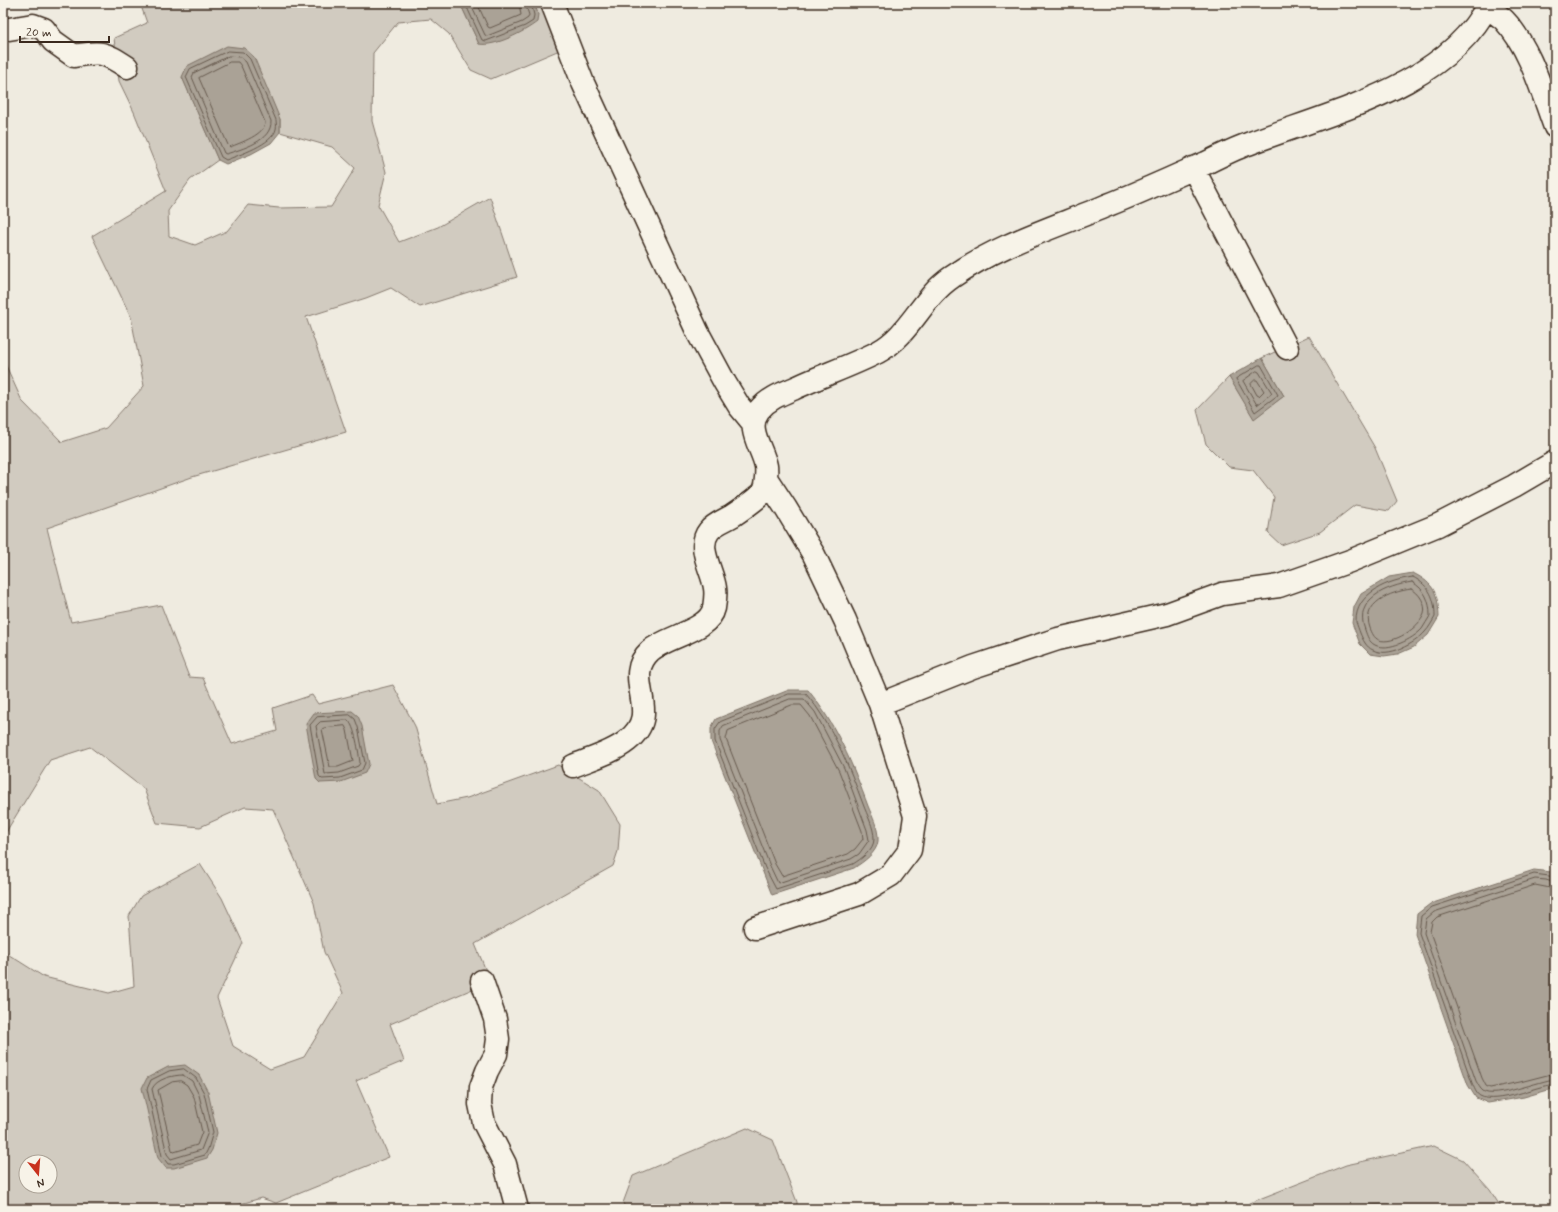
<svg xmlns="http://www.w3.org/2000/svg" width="1558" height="1212" font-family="Mynerve,sans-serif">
	<rect width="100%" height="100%" fill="#efebe0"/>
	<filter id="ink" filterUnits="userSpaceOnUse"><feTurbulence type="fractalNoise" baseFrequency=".025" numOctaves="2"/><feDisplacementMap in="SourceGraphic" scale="8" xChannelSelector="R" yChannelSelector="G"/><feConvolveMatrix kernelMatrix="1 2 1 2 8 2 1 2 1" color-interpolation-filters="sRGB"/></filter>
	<g filter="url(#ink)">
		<!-- green -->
		<path fill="#d1cbc0" stroke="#867a6f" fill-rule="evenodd" d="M140,3H460L479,44L538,14L534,3H563L562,49L491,79L471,70L449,34L431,19L398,22L373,53L372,121L386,172L378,205L399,242L438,227L490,197L517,277L420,307L391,288L366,298L306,317L346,432L192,477L47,528L71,622L161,605L189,677L203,678L232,744L277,731L273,708L312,695L318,704L393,685L415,726L437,804L467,798L558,765L599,790L620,824L618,851L613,866L475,944L487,973L475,988L390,1024L404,1061L356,1081L389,1157L276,1203L261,1198L224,1209H3V947L6,953L44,977L109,993L134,986L129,916L141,896L200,864L222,898L243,943L217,998L233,1046L270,1069L304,1057L343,993L324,952L314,903L273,809L245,807L200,827L157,823L144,789L90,747L50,760L9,827L3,839V359L22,401L62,442L106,428L144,386L131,317L92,236L166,191L134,112L119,81L114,38L147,23ZM182,77L280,119V132L332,147L355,168L331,207L279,208L248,205L227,231L195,245L169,236L168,211L190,180L218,160ZM26,1162H50V1186H26Z
			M1309,336L1375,448L1397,501L1389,511L1355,505L1320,532L1281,545L1268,533L1274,497L1253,470L1229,467L1206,444L1197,410L1229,377L1254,418L1284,396L1262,358Z
			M747,1128L773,1140L797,1202V1209H626L623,1203L633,1176Z
			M1434,1146L1463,1160L1490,1190L1502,1209H1396L1388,1204L1320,1207L1313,1209H1248L1249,1203L1346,1165Z"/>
		<!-- water -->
		<path fill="#aaa296" stroke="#7e7266" d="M460,3H534L538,14L537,22C524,32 495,47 479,44Z
			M227,46L244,48L254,57L280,119V132L271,143L251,154L226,164L218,160L182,77L187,66Z
			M1262,358L1284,396L1254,419L1229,377Z
			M1413,573C1435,584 1438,594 1439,617L1428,635L1414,647L1398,654L1384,656L1370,654L1360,644L1352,623L1354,607L1361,594L1389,577Z
			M789,690H808C836,724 853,765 868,806C872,816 879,829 878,841C877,853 863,862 854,868L772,895L711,741V728L716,719Z
			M352,711L358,716L362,726L369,764L365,773L341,782L320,783L316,779L306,724L314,713Z
			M1534,870L1551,872L1555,876V1088L1524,1097L1488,1103L1476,1098L1468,1085L1415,934L1417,914L1430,904Z
			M185,1065L199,1075L208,1092L217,1133L212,1150L207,1158L174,1168H166L158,1158L142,1088L147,1078L168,1067Z"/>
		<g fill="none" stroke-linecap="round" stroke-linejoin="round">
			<!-- shore -->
			<path stroke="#675a4e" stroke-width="1" d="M465,3L482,40L486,41L525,26L533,21L534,15L531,3
				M470,3L485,35L487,36L522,22L528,18L529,15L525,3
				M477,3L488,27L490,28L521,15L519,3
				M228,51L243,52L250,59L276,120C276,122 277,126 276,129C273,144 239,155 226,160L221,157L186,77L190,69Z
				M229,56L240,57L246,62L271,121C272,141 242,149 226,154L224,153L192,77L194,73Z
				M230,62H238L241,66L265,122C266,134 240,143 230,147L228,145L199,78Z
				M1259,365H1261L1278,395L1255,412L1236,379Z
				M1257,371L1259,372L1272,393L1257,405L1243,381Z
				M1255,380H1257L1264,391L1259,396L1257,395L1251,384Z
				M1413,577C1430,586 1435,598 1435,617C1432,622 1429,628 1425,632C1415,644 1388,658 1373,650C1366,647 1363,640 1360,633C1359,630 1357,625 1356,622C1355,593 1389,580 1413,577Z
				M1412,582C1425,589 1430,601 1430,616C1427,620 1425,625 1422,629C1413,639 1388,652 1375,645C1369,642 1367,636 1365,630C1353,599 1387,586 1412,582Z
				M1411,589C1419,592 1427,605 1424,614C1419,628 1393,645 1379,640C1374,638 1372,633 1370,628C1361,603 1390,592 1411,589Z
				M789,694H806C832,723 850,769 863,804C867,815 874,827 874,839C874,850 861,859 853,864L776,889L765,868L715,741V729L720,722Z
				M790,699H804L815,712L844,768L867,830L869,840L859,854L851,859L778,883L770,866L720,740V731L723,726Z
				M792,705H801L810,716L839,771L862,831L863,839L855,849L848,854L782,876L775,864L726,739L728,731Z
				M350,715L355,719L358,727L365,763L362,770L340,778L322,779L319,776L310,725L317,717Z
				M348,720C355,725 359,754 360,763L358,766L339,773L325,774L316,726L320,722Z
				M345,726L347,730L353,761L338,767H330L322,729L324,728Z
				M1555,878L1549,876L1534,874L1432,907L1421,916L1419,933L1472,1083C1474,1087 1476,1094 1480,1096C1496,1105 1537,1086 1555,1084
				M1555,883L1546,880L1535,879L1434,912L1426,919L1424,933L1476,1081C1478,1084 1480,1089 1483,1091C1493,1100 1541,1080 1555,1079
				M1555,889L1535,885L1437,917L1432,922L1430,932L1482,1078L1486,1086L1490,1088L1520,1082L1555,1073
				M184,1069L196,1078L204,1093L213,1132L208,1149L205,1155L174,1164H168L162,1156L147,1089L151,1080L169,1071Z
				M183,1075L192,1081L199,1095L208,1132L201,1150L171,1159L167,1154L152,1089C156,1079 173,1075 183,1075Z
				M181,1081L187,1085L194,1097L202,1132L197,1145L174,1152L172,1150L158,1090L172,1082Z"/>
			<!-- minor casing -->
			<g stroke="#3b2a1e" stroke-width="25">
				<path id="minor" d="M552,3L583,83L698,333L725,383L739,406L753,423
					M1486,7C1492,11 1499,15 1504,20C1530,47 1542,92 1555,127
					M3,30L33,25L44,29L53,41L74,56C101,51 104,52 127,67
					M1193,168L1287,348
					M880,704L973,667L1058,639L1167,614L1222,594L1279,586L1350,561L1438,525L1514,486L1555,462
					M573,766C590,759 612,753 627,741C665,712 620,679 650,651C667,636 709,631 714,608C715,602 716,594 715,588C713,571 696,547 709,531C714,524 725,520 732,516C741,510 750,504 758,497C760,495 762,494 763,492C764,490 764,488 765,486C766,479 767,472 766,466C762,447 745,428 759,410C768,399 781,394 793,389C820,376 851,366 878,352C910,335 922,297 952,277C999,244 1056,227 1108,205C1141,192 1173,177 1206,163C1220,156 1234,149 1248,144C1328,113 1447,87 1489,3
					M755,928L859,894L891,875L910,850L915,816L880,704L845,620L814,555L785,507L766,478
					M482,981L495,1019L498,1039L496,1054L487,1071L481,1087L480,1104L484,1123L505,1164L517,1209"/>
			</g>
			<!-- minor -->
			<use href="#minor" stroke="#f7f3e8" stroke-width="22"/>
		</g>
	</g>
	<!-- margin -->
	<rect width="1558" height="1212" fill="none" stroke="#f7f3e8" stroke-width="16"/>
	<rect x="8" y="8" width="1542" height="1196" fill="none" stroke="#3b2a1e" stroke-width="1.5" filter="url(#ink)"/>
	<!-- north arrow -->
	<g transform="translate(38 1174) rotate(163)"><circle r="19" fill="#f7f3e8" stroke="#aca397"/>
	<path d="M0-3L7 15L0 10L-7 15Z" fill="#c8321e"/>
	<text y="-6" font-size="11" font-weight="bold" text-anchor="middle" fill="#3b2a1e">N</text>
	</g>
	<!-- scale -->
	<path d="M20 36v6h89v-6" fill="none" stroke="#3b2a1e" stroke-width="2"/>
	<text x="26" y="36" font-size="12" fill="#3b2a1e" stroke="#f7f3e8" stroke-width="3" paint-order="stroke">20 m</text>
</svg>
